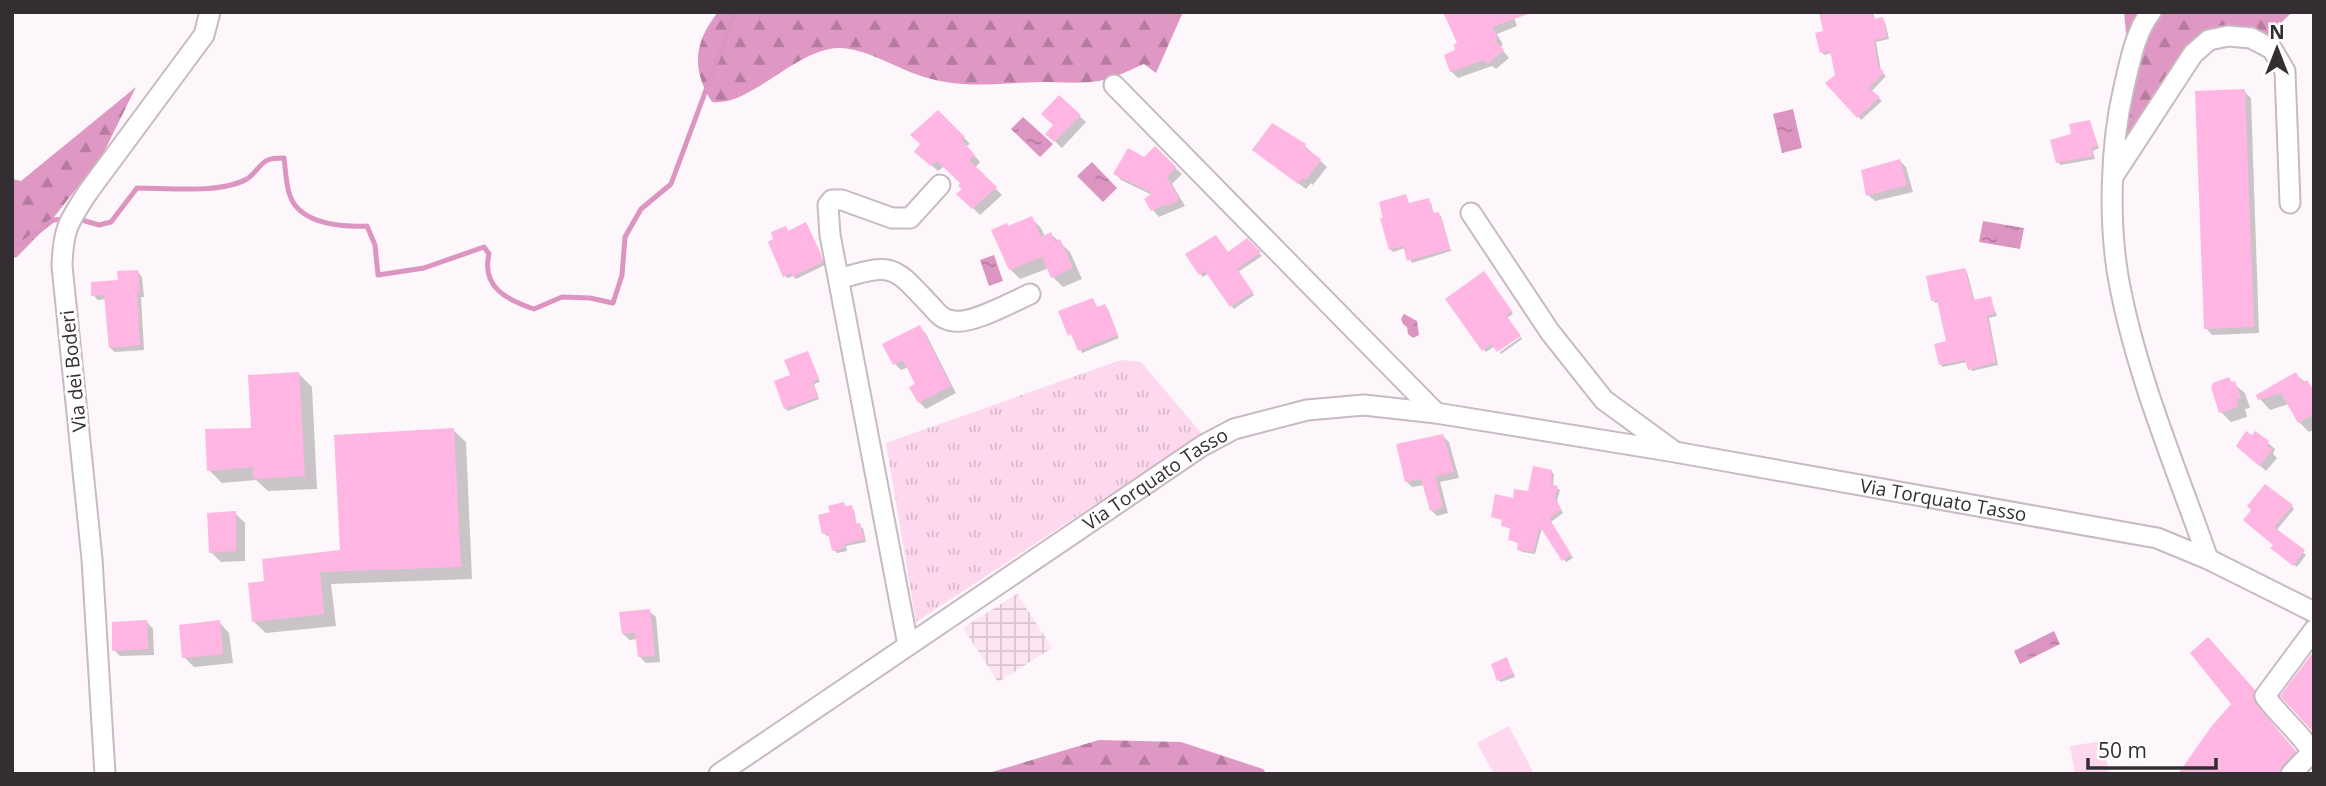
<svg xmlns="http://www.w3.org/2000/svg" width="2326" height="786" font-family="'Open Sans',sans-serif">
	<defs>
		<pattern id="industrial-grid" width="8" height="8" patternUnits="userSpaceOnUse" patternTransform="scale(1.75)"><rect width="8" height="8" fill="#fce4f1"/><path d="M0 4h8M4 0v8" fill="none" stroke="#d9c4cf"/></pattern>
		<pattern id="grass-tufts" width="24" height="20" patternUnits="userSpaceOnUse" patternTransform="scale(1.75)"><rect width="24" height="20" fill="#fdd8ee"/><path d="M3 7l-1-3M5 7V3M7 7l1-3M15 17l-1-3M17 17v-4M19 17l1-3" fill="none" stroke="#d9bacd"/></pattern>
		<pattern id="forest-firs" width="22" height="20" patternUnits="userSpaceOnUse" patternTransform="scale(1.75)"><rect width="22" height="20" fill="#df98c3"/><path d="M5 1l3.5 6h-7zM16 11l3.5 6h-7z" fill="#b67c9f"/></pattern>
		<pattern id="water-ripples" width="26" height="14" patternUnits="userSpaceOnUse" patternTransform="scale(1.75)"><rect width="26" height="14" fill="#dc95c1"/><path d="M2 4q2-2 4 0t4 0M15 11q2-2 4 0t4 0" fill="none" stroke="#b37a9d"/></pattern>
	</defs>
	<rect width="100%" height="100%" fill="#fdf6fa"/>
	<!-- industrial -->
	<path fill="url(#industrial-grid)" d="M1017,594L1052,648L998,682L963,628Z"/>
	<!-- grass -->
	<path fill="url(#grass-tufts)" d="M1121,360L1141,362L1202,434L916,622L886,443Z"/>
	<!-- forest -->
	<path fill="url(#forest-firs)" d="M718,12H1183L1156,73L1144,64C1130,70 1114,78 1099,81C1080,84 1059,82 1040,82C1001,83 966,89 928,78C900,71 866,47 837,48C793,51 750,107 712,102C691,69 694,42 718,12Z
		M2124,12H2292L2268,36L2226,28L2130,135L2124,134L2126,33Z
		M136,87L102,156L47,226L17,257L12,258V179L21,181Z
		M1099,740L1181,742L1263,769L1267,774H985Z"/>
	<!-- park -->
	<path fill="#fdd8ee" d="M1509,726L1534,774H1494L1477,743Z
		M2103,741L2109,774H2075L2070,746Z"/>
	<!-- water -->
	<path fill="url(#water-ripples)" d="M1793,109L1802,148L1782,153L1773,114Z
		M1023,117L1053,144L1040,157L1011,129Z
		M1092,162L1117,188L1103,202L1077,176Z
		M1983,221L2024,228L2020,249L1979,242Z
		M994,255L1003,281L989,286L980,260Z
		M1404,314L1417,321L1419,335L1413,338L1408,334L1407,327L1403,324L1401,319Z
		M2054,631L2060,644L2020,664L2014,651Z"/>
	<!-- shadow -->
	<path fill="#0003" d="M1512,12L1517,26L1497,34L1503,45L1500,47L1509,58L1496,69L1492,66L1458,78L1451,71L1457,51Z
		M1821,12H1873L1875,20L1882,19L1885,22L1889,39L1876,42L1881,71L1886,76L1871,92L1882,101L1861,120L1828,83L1837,76L1832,53L1824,55L1822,52L1825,33Z
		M2244,91L2251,98L2259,333L2212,335L2206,328Z
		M1059,97L1086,122L1062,148L1047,134L1055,126Z
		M938,112L970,144L966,146L980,162L975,168L1002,195L980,215L959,194L964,190L962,183L945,166L938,171L923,158Z
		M2089,121L2099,148L2093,151L2095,159L2061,165L2058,163L2073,135Z
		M1273,125L1305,146L1327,167L1313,185L1311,183L1306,189L1261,156Z
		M1155,149L1182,174L1172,184L1185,206L1159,217L1153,210L1152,195L1121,180L1115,173L1144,159Z
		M1900,161L1906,167L1913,192L1875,201L1868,195Z
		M1405,196L1410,205L1428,200L1431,203L1434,215L1438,214L1441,216L1451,251L1412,263L1405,248L1393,252L1390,249Z
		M1031,218L1041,228L1045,237L1051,234L1070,252L1082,279L1063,287L1053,277L1049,268L1020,279L1010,269L1009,228Z
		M808,227L825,265L796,279L793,276L788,278L785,276L786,228L789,232Z
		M1247,241L1262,256L1238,272L1254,295L1234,309L1209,273L1203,277L1200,274Z
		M1964,269L1967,272L1975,302L1990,298L1997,316L1989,318L1998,365L1972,371L1967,362L1943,367L1940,364L1948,343L1939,302L1935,303L1933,300Z
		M138,272L142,277L144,297H141L144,350L115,352L110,348L106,299L98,300L93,295Z
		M1487,276L1513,314L1507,318L1495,346L1486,352L1483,349Z
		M1093,300L1098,309L1105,306L1108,309L1119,338L1082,353L1074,337L1071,336L1080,333Z
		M920,327L926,334L956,393L926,409L919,402L918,385L909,367L901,370L895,364Z
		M1521,337L1522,339L1501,354L1500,352Z
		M808,353L820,382L814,384L819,399L788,411L785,408L792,376Z
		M299,374L312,387L317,489L268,491L256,480L222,483L209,470L252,430Z
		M2295,374L2314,389V430L2309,432L2299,422L2289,404L2270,410L2260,399Z
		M2228,379L2245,393L2250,408L2245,409L2247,417L2231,422L2221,412Z
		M453,430L466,442L472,579L331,584L336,626L266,633L253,621L266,583L342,552Z
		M1443,436L1449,442L1459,478L1440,482L1448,513L1437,516L1431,510L1424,485L1412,487L1406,481Z
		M2268,443L2275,449L2273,454L2277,458L2266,471L2245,453Z
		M1551,471L1554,474L1553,486L1560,490L1557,501L1563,513L1551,522L1573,558L1566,562L1542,528L1535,554L1522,552L1519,550L1520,544L1510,540L1512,530L1503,525L1504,521L1493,516L1514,500L1530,493Z
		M843,504L854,510L857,526L863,528L866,542L846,546L847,551L837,553L834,550L831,535L827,536L824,533L832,514Z
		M2292,506L2294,509L2276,531L2306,555L2297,567L2275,551V545L2253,510Z
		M235,513L245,523V561L221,562L211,552Z
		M649,611L656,617L660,662L646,663L640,657L638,639L630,640L623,634Z
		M147,622L153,629L154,655L120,656L114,650Z
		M219,622L229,633L233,663L194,667L184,657Z
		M2215,647L2261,699L2259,705L2262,712L2302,759L2290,774H2180L2234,704Z
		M1507,659L1515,677L1501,682L1498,680Z"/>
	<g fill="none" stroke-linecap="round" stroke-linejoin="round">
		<!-- stream -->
		<path stroke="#dc95c1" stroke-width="5" d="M75,218L99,225L111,222L137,188C168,188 220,194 247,179C255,174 260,163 268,160C272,158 280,158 284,158C286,172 286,194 295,205C310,225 345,227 367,226L375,245L378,275L424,268L484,247L489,254C481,287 507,300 534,309L562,297L590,298L613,303L622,275L625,237L641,209L671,184L735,12
			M12,244L21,245L53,220L65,219"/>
	</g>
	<!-- building -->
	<path fill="#ffb6e2" d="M1443,12H1528V14L1492,27L1498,37L1495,40L1504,50L1488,64L1484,60L1450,72L1444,55L1455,50L1454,44L1457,43Z
		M1819,12H1872L1874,19L1883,17L1887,37L1874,40L1878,66L1884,72L1869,88L1880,97L1857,118L1825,83L1835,75L1830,51L1820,53L1815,33L1823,31Z
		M2245,89L2254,327L2204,329L2195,91Z
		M1059,95L1081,115L1054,142L1045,134L1053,125L1041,114Z
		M938,110L965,137L961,139L975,155L969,160L997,187L972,209L956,194L962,189L958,186L960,183L937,161L931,166L914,152L920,144L910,135Z
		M2090,120L2098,146L2091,148L2093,156L2056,163L2050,140L2071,134L2069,124Z
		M1272,123L1306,144L1304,147L1321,159L1306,180L1303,178L1298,184L1252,150Z
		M1155,146L1176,167L1167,177L1179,199L1168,206L1166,204L1151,211L1144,199L1152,193L1113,174L1128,148L1144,157Z
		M1900,159L1907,185L1866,196L1861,170Z
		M1406,194L1409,203L1429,198L1433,213L1439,212L1450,249L1407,261L1403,246L1389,250L1380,218H1383L1379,202Z
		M1032,216L1041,237L1051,232L1055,242L1060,239L1073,268L1051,278L1042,257L1009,270L991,230L1007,223L1008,226Z
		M806,222L821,254L823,262L792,277L790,273L783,277L768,242L773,239L771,232L786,226L788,231Z
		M1216,235L1228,252L1247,238L1261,252L1237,269L1253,292L1230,307L1205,271L1199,275L1185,254Z
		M1965,268L1973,300L1991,296L1995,313L1987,316L1996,362L1968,370L1965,360L1939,365L1934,344L1946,341L1937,300L1931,301L1926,276Z
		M138,270L140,292L137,293L140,345L109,348L104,295L91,296V282L118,280L117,271Z
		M1484,271L1512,311L1506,315L1521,336L1497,352L1491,344L1482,351L1445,299Z
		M1093,298L1097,307L1105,304L1118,335L1078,351L1071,334L1068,336L1058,311Z
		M920,325L951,386L918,403L909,387L915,384L903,360L893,365L882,344Z
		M808,351L819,379L812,382L818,397L784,409L774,381L790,375L784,360Z
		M299,372L305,476L253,479V467L207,471L205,429L251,428L248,375Z
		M2296,372L2302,383L2307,380L2314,391V414L2298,423L2281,393L2258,400L2256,395Z
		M2229,377L2231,382L2235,381L2241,398L2236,399L2238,407L2219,413L2211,387L2213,383Z
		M454,428L461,567L320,572L324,614L252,622L248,583L264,581L262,559L340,550L334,435Z
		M2246,431L2252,435L2255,431L2269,441L2267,446L2272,450L2259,466L2236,446Z
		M1443,434L1454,472L1435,476L1443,507L1430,511L1421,479L1405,482L1396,444Z
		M1533,466L1552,470L1551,484L1558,486L1555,497L1561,510L1549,518L1571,554L1562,561L1540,527L1533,552L1517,550L1518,542L1508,540L1510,528L1501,526L1502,520L1491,517L1495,494L1513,498L1514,489L1528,491Z
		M2265,484L2293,505L2274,527L2305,550L2293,566L2270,548L2273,545L2243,520L2251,510L2247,506Z
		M844,502L845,507L852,505L856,524L860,523L864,539L844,544L845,548L832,551L828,533L822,534L818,515L830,512L828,506Z
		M236,511V551L209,553L207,513Z
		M650,609L655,656L638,657L635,633L622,634L619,612Z
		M147,620L148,649L112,651V622Z
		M220,620L223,654L182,658L179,625Z
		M2208,637L2255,690L2253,697L2255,703L2296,751L2282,766L2279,774H2178L2211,727L2231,704L2190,653Z
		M2314,651V733L2280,696Z
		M1507,657L1513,674L1497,681L1491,664Z"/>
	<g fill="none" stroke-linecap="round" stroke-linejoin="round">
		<!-- minor casing -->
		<g stroke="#c8b9c2" stroke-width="23">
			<g id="minor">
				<path d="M2151,12C2135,32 2130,62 2124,87C2110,146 2108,227 2120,287C2138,380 2177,470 2208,559"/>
				<path d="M1114,85L1436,413"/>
				<path d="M2114,175L2193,54L2209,40L2228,36L2251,38L2272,49L2285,71L2290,203"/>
				<path d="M1471,213L1550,332L1604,400L1671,449"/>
				<path d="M839,279C895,262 893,266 932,307C938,314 943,320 954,321C973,324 1012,302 1030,294"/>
				<path d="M908,645L830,235L828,205L832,200H842L892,218H910L940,185"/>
				<path d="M105,774L92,559L62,266C63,230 68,222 88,192L204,35L210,12"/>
				<path id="s1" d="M719,774L1202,446L1234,429L1307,410L1364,405L1436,413L1675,452L2157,538L2208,559L2314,612"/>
				<path d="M2291,774L2311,753C2309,741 2274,711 2265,696L2314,630"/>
			</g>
		</g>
		<!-- minor -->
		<use href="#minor" stroke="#fff" stroke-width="19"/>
	</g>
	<g text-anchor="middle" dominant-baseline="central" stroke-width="6" stroke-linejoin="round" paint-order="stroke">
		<!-- street labels -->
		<g font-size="19" fill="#342e32" stroke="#fff">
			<text transform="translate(73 371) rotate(-96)">Via dei Boderi</text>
			<text stroke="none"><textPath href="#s1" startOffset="527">Via Torquato Tasso</textPath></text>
			<text stroke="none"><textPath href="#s1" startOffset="1340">Via Torquato Tasso</textPath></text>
		</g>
	</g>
	<!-- border -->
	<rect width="2326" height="786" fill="none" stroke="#342e32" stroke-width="28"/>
	<!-- north arrow -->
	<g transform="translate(2277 49)" stroke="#ffffff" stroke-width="5" paint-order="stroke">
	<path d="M0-5L12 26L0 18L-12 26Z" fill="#342e32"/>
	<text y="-10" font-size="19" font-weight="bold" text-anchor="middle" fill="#342e32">N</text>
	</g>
	<!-- scale -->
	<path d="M2088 758v10h128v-10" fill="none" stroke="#342e32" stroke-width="3.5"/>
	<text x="2098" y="758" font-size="21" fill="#342e32" stroke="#ffffff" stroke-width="5" paint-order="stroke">50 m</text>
</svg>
